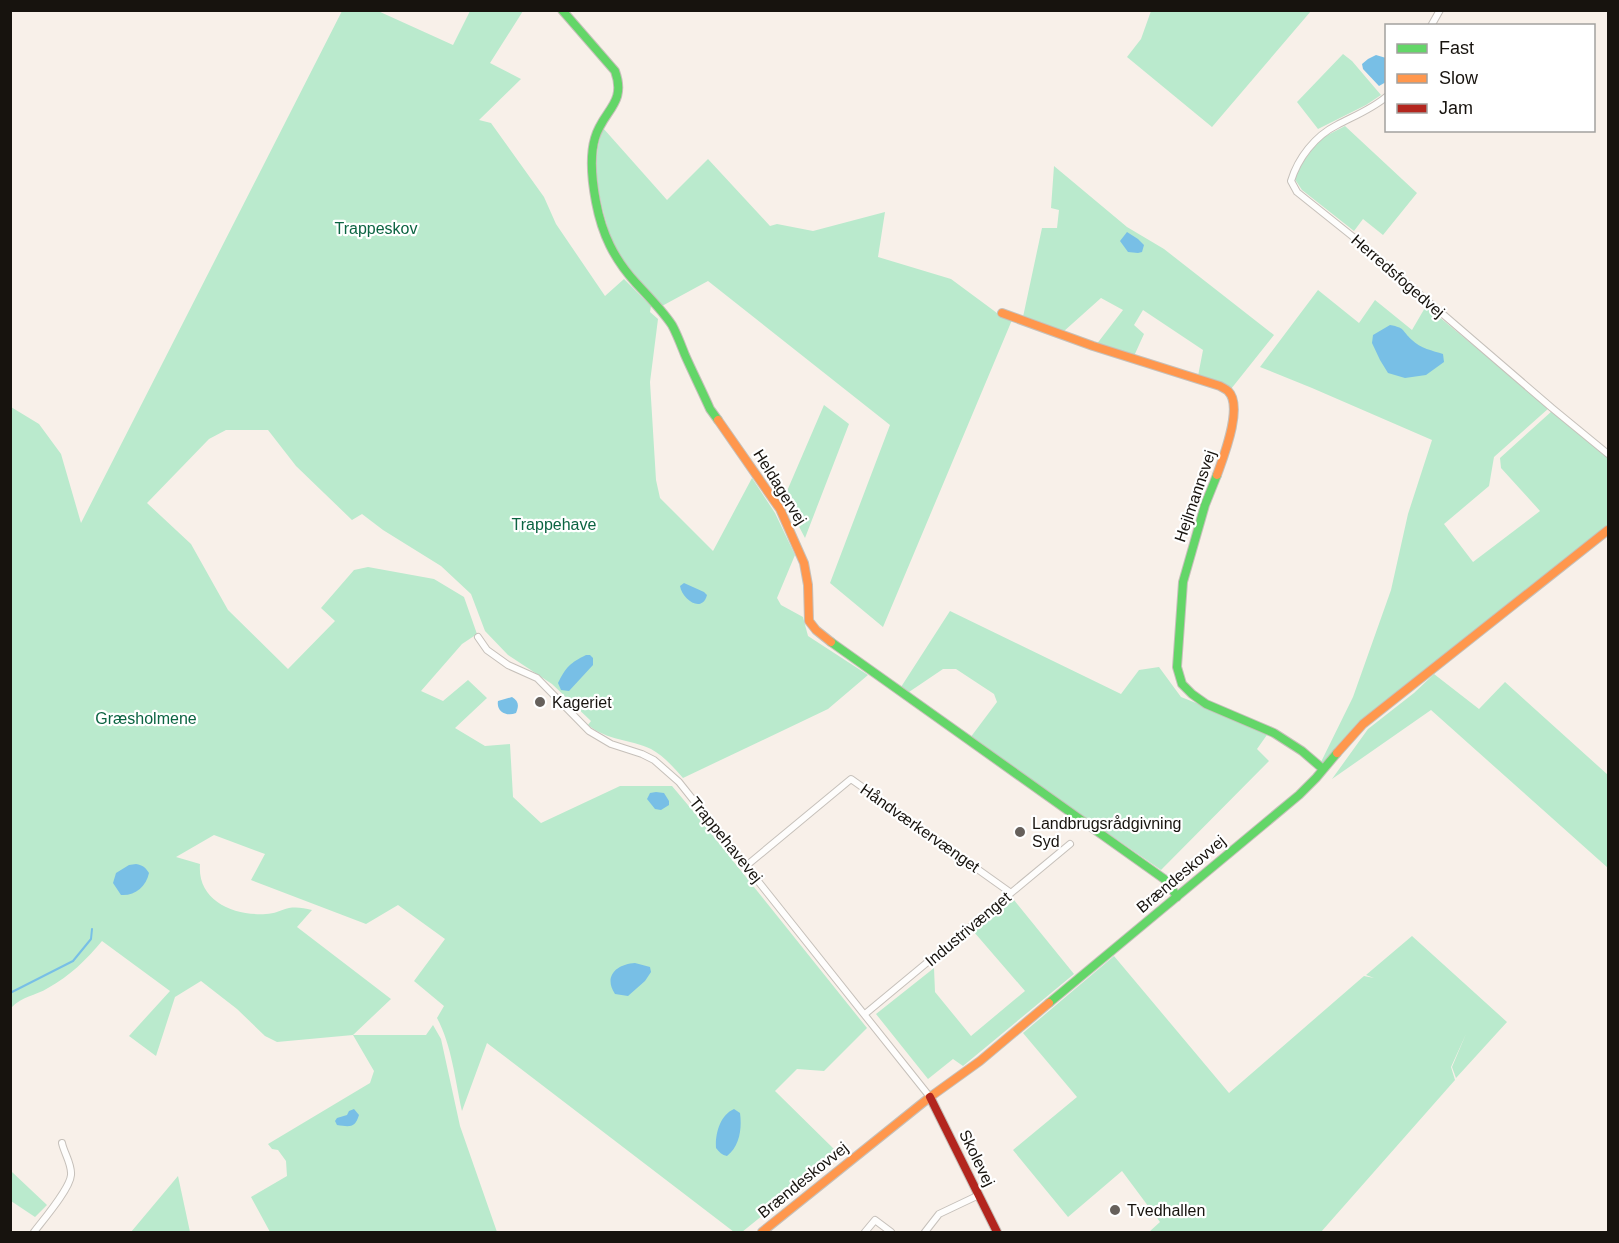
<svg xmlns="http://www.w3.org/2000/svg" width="1619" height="1243" font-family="Arial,sans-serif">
	<rect width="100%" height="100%" fill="#f8f0e9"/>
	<!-- green -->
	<path fill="#baeacd" d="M342,11H378L453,45L470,11H523L490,63L521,79L479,120L491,123L544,197L556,224L605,296L624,279L651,306L650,312L658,319L650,382L656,480L660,498L713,551L752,478L775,513L795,555L777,598L781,605L803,617L808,636L868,675L828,709L683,778C674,768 664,756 651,749C630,739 608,741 588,725L591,721L552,684L508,655L485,631L471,594L441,566L383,530L362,514L352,520L296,466L268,430H226L209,439L147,503L191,544L228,610L288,669L335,621L321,608L354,570L368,567L434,579L464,597L477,634L462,644L421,691L443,701L468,680L487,698L455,728L485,746L510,744L513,797L541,823L620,786H672L693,811L867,1028L824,1071L797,1069L775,1091L839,1154L742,1232H734L487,1043L462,1111C455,1080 452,1046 437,1018L444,1006L414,981L445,939L398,905L366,924L251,880L265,854L214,835L176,857L200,864C197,901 234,916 266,914C274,914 281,910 289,908C297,907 304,908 312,910L297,927L391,999L353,1035H426L433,1025L441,1039L460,1126L497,1232H270L251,1197L287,1176L286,1161L278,1150L272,1149L268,1144L370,1083L374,1071L353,1035L277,1042L265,1036L237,1009L201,981L175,997L156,1056L129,1036L170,991L102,941C86,960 70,976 48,988C35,996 22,996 11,1008V407L39,424L61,454L81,523Z
		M1151,11V10L1311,11L1212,127L1127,57L1141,39Z
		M1343,54L1352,61L1381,95L1366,105L1318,129L1297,102Z
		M1345,126L1417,193L1383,235L1363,219L1354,231L1302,190L1294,178L1300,166L1320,139Z
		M603,128L667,200L708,159L770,226L777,224L813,231L885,212L878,257L951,279L1001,316L1012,320L883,627L830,583L890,425L708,281L662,306C648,290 633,274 620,257C612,245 609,232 605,218C597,188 592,158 603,128Z
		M1054,166L1127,227L1164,249L1274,335L1231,389L1198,376L1203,350L1143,310L1134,325L1144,334L1134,356L1096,345L1123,310L1101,298L1063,332L1023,317L1042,228H1057L1059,210L1051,208Z
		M1318,290L1359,323L1375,300L1412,330L1426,306L1549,408L1494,457L1489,486L1444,524L1473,562L1540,511L1501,468L1500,458L1552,411L1608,458V527L1378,709L1324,764L1321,762L1353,697L1391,590L1408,514L1432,440L1312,388L1260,367Z
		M824,405L849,424L805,538L784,498Z
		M950,611L1121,694L1139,670L1159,667L1181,697L1269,732L1257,749L1269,761L1161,870L970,738L997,702L994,694L956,669H943L909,692L901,687Z
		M1434,674L1479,709L1505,682L1608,775V868L1431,710L1332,779L1368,729L1414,693Z
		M1014,900L1074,974L963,1066L953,1059L928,1079L876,1014L934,968L935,992L971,1036L1025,991L974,932Z
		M1412,936L1507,1022L1456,1078L1452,1067L1466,1034L1451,1067L1455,1080L1321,1232H1149L1160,1222L1122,1171L1068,1217L1013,1150L1077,1097L1023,1033L1114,956L1229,1093L1364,976L1374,978L1366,975Z
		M12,1172L47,1205L35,1217L11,1201Z
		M178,1176L190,1232H131Z"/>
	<!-- water -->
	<path fill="#78bfe6" d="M1376,55L1386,58V82L1379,86L1363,69L1362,64L1368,59Z
		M1127,232L1138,239L1144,245L1142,252L1138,253L1128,252L1120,241Z
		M1390,325C1406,328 1401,330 1412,340C1420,348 1433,351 1443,354L1444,362L1426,375L1405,378L1388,373L1380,360L1372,343L1373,335Z
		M684,583L704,592L707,595C702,614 682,599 680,586Z
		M586,655H590L593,658V665L569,691L561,690L558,683C566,667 570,663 586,655Z
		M512,697C519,701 519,706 516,713C507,717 496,712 498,701Z
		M656,792L664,793L669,801V805L661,810L655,809L647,799L650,793Z
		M136,864C143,865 146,868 149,873C146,887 135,896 121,895L113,883L116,873L129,865Z
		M635,963L650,967L651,972L645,981L628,996L615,994C603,976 617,964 635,963Z
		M354,1109L359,1115C355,1128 350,1127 337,1125L335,1121L337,1118L347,1115L349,1111Z
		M734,1109L740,1113C742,1128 740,1146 727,1156C722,1155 719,1152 716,1148C715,1134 720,1115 734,1109Z"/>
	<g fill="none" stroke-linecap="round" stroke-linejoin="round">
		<!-- stream -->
		<path stroke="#78bfe6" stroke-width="2" d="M10,993L73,961L91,939L92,929"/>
		<!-- street casing -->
		<g stroke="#c6c0ba" stroke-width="8">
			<path id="street" d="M1431,26L1440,10
				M1386,97C1372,109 1354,116 1337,125C1315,136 1298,158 1291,181L1297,192L1352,236L1552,408L1608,454
				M478,637L487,650L508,665L537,678L589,731L611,744L642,754L654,760L679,782L930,1097
				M746,866L851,779L1011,893
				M865,1014L1070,844
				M34,1232C43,1220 70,1189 71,1175C72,1164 64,1153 62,1143
				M865,1232L875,1220L891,1232
				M925,1232L939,1214L979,1195"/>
		</g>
		<!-- fast casing -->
		<g stroke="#c6c0ba" stroke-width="10">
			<path id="fast" d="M562,10L615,71C627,104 603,110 595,138C589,158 592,181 596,202C602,234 614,259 636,283C648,296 662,310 672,325C677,334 681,345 685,355C693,373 702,391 710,409L718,420
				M1217,475L1205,505L1183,582L1177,667L1182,684L1192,694L1206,704L1274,733L1302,751L1323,769
				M831,642L1167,881L1177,897
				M1049,1003L1299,795L1316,778L1337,753"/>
		</g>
		<!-- slow casing -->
		<g stroke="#c6c0ba" stroke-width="10">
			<path id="slow" d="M1002,313L1093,346L1220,386C1223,388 1226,389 1228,391C1244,406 1223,458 1217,475
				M718,420L780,509L804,563L808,585L809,621L816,630L831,642
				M1337,753L1363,724L1608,530
				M762,1232L930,1097L980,1061L1049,1003"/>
		</g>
		<!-- jam casing -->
		<g stroke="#c6c0ba" stroke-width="10">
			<path id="jam" d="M930,1097L997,1232"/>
		</g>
		<!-- street -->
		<use href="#street" stroke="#fefdfc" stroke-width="6"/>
		<!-- fast -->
		<use href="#fast" stroke="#63d668" stroke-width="8"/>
		<!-- slow -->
		<use href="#slow" stroke="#ff974d" stroke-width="8"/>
		<!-- jam -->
		<use href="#jam" stroke="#b3261e" stroke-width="8"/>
	</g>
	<!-- markers -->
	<g fill="#66605b" stroke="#fff" stroke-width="2">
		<circle cx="540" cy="702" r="6"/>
		<circle cx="1020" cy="832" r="6"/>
		<circle cx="1115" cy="1210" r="6"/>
	</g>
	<g text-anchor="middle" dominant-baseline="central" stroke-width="4.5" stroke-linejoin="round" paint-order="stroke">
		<!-- park labels -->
		<g font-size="16" fill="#0c6442" stroke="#fff">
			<text x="376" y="228">Trappeskov</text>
			<text x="554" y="524">Trappehave</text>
			<text x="146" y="718">Græsholmene</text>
		</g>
		<!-- street labels -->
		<g font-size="16" fill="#17130e" stroke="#fff">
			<text transform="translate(1398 276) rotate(41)">Herredsfogedvej</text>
			<text transform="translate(780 487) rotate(58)">Heldagervej</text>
			<text transform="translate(1195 496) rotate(-71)">Hejlmannsvej</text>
			<text transform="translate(920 828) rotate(35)">Håndværkervænget</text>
			<text transform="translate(726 840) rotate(51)">Trappehavevej</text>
			<text transform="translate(1181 874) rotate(-40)">Brændeskovvej</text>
			<text transform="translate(968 929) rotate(-40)">Industrivænget</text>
			<text transform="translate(977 1158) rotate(64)">Skolevej</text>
			<text transform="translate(803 1180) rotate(-39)">Brændeskovvej</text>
		</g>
		<!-- poi labels -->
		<g font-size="16" fill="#17130e" stroke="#fff" text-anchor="start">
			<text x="552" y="702">Kageriet</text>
			<text x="1032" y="823">Landbrugsrådgivning<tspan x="1032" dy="18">Syd</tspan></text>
			<text x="1127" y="1210">Tvedhallen</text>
		</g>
	</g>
	<!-- border -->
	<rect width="1619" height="1243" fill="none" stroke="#17130e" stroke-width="24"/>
	<!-- legend -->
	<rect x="1385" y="24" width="210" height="108" fill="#ffffff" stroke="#a2a19f" stroke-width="1.5"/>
	<rect x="1397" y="44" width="30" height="9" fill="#63d668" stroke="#a2a19f" stroke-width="1.5"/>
	<text x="1439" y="54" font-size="18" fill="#17130e">Fast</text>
	<rect x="1397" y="74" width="30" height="9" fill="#ff974d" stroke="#a2a19f" stroke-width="1.5"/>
	<text x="1439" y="84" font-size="18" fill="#17130e">Slow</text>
	<rect x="1397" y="104" width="30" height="9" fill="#b3261e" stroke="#a2a19f" stroke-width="1.5"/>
	<text x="1439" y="114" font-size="18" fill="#17130e">Jam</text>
</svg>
